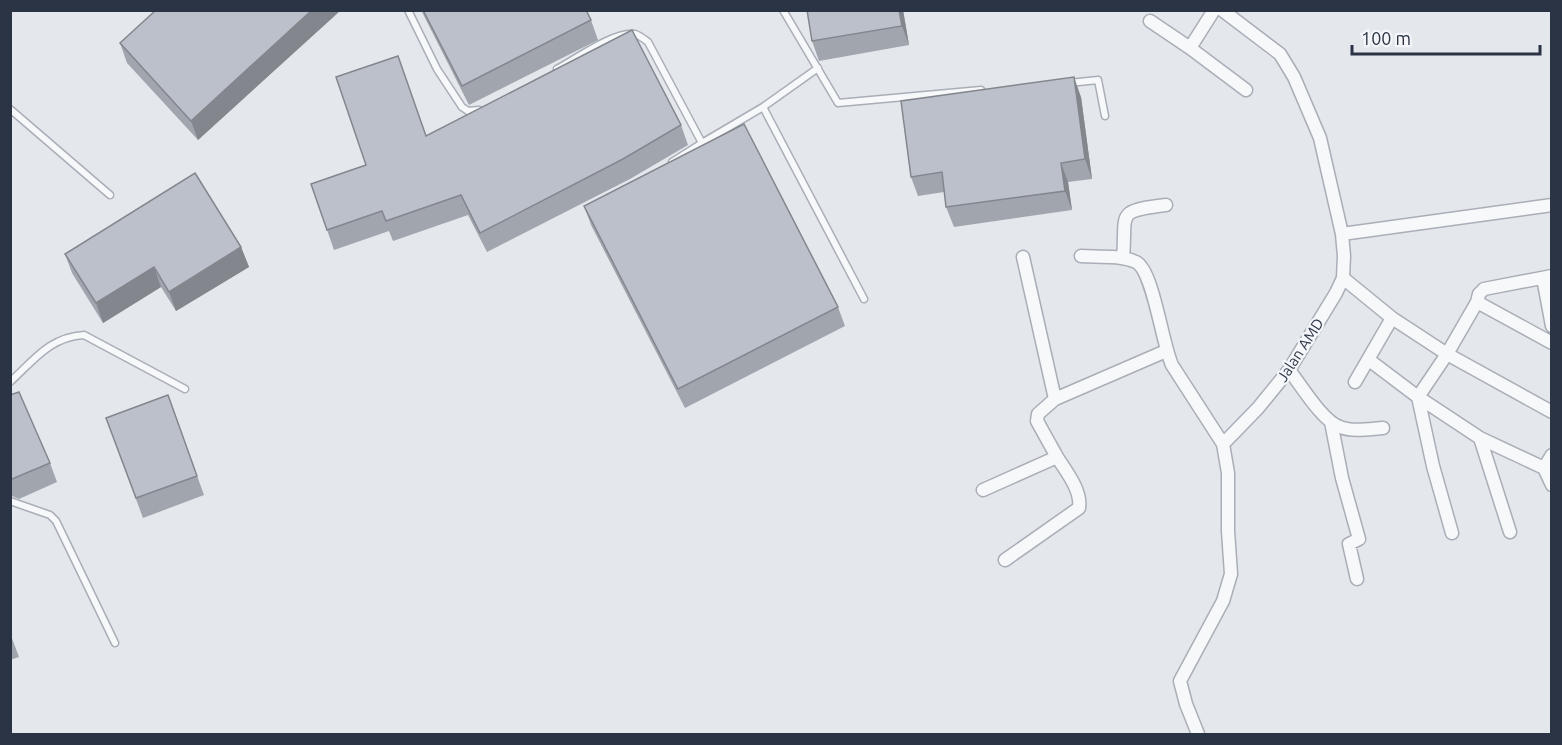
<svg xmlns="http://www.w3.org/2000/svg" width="1562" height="745" font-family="Ubuntu,sans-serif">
	<rect width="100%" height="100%" fill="#e4e7ec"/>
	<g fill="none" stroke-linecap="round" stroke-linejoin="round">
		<!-- service casing -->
		<g stroke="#a9aeb7" stroke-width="9">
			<path id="service" d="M408,10L437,69L462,107L468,111L479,110
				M783,10L838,103L981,90
				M557,69C576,59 614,31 635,34C639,35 644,39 648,42L702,143L763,107L818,68
				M1069,83L1098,80L1105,116
				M763,107L864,299
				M10,109L110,195
				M672,162L702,143
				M10,382C34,360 50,337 84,335L185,389
				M10,501L50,515L56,521L115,643"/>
		</g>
		<!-- minor casing -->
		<g stroke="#a9aeb7" stroke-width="15">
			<path id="minor" d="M1150,21L1190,48L1246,90
				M1190,48L1214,10
				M1342,234L1552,205
				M1081,256C1098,257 1120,255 1136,262C1153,270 1162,343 1172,365L1223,444
				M1023,257L1055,399
				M1123,258C1127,213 1114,211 1166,205
				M1343,278L1392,318L1447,354L1552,412
				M1543,278L1552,326
				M1477,302L1552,343
				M1369,360L1418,397L1480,438L1544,468L1552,485
				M1289,370C1301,385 1323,422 1340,427C1353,432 1369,429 1383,428
				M1355,382L1392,318
				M1331,422L1342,478L1359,539L1349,544L1357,579
				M1480,438L1510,532
				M1544,468L1552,455
				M983,490L1057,457L1037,421L1038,414L1055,399L1166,351
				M1452,533L1433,466L1418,397L1447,354L1477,302L1479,294L1484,289L1552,276
				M1005,560L1079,508C1082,491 1066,471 1057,457
				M1198,734L1186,704L1180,681L1223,601L1231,574L1228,531V473L1223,444L1258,408L1289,370L1336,293L1343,278L1344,256L1342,234L1320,138L1294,77L1280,54L1222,10"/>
		</g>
		<!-- service -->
		<use href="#service" stroke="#f7f8fa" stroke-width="6"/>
		<!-- minor -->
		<use href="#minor" stroke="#f7f8fa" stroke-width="12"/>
	</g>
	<!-- wall -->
	<path fill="#a1a5ae" d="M156,10H341L198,140L127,63L120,43Z
		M421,10H586L591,20L598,40L469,105Z
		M807,10H903L909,45L819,61L812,41Z
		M1081,97L1092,179L1068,182L1072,210L954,227L946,207L944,192L918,196L911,177Z
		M681,125L688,145L630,179L487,252L468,215L393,241L389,231L334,250L311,184L366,165L426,136Z
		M584,206L838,307L845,326L685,408L591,225Z
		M241,247L249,267L176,311L161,287L103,323L72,273L65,254Z
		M10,395L50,463L57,482L19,499L12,496L10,493Z
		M168,395L204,495L143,518L106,418Z
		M10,633L19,657L10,660Z"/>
	<!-- shaded-wall -->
	<path fill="#83868d" d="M312,10H341L198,140L191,121Z
		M899,10H903L909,45L902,26Z
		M1074,77L1081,97L1092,179L1085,159Z
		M1061,163L1068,182L1072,210L1065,191Z
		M241,247L249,267L176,311L169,292Z
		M154,267L161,287L103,323L96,303Z"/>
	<!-- building -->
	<path fill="#bbc0ca" stroke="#83868d" stroke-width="1.5" d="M156,10H312L191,121L120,43Z
		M423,10H586L591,20L462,86Z
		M807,10H899L902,26L812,41Z
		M632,30L681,125L623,159L480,233L461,195L386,221L382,211L327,230L311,184L366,165L336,77L398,56L426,136Z
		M1074,77L1085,159L1061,163L1065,191L946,207L942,172L911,177L901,101Z
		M744,124L838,307L678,389L584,206Z
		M195,173L241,247L169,292L154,267L96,303L65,254Z
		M19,392L50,463L12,479H10V395Z
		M168,395L197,476L136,498L106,418Z"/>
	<g text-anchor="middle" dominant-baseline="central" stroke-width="4.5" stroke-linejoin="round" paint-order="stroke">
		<!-- street labels -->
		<g font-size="15" fill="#2b3445" stroke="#f4f6f9">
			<text transform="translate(1300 350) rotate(-57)">Jalan AMD</text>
		</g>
	</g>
	<!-- border -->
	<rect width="1562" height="745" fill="none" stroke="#2b3445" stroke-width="24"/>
	<!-- scale -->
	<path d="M1352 45v9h188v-9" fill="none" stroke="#2b3445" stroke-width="3"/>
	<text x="1361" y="45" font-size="18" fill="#2b3445" stroke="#f4f6f9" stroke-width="4.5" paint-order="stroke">100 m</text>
</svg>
